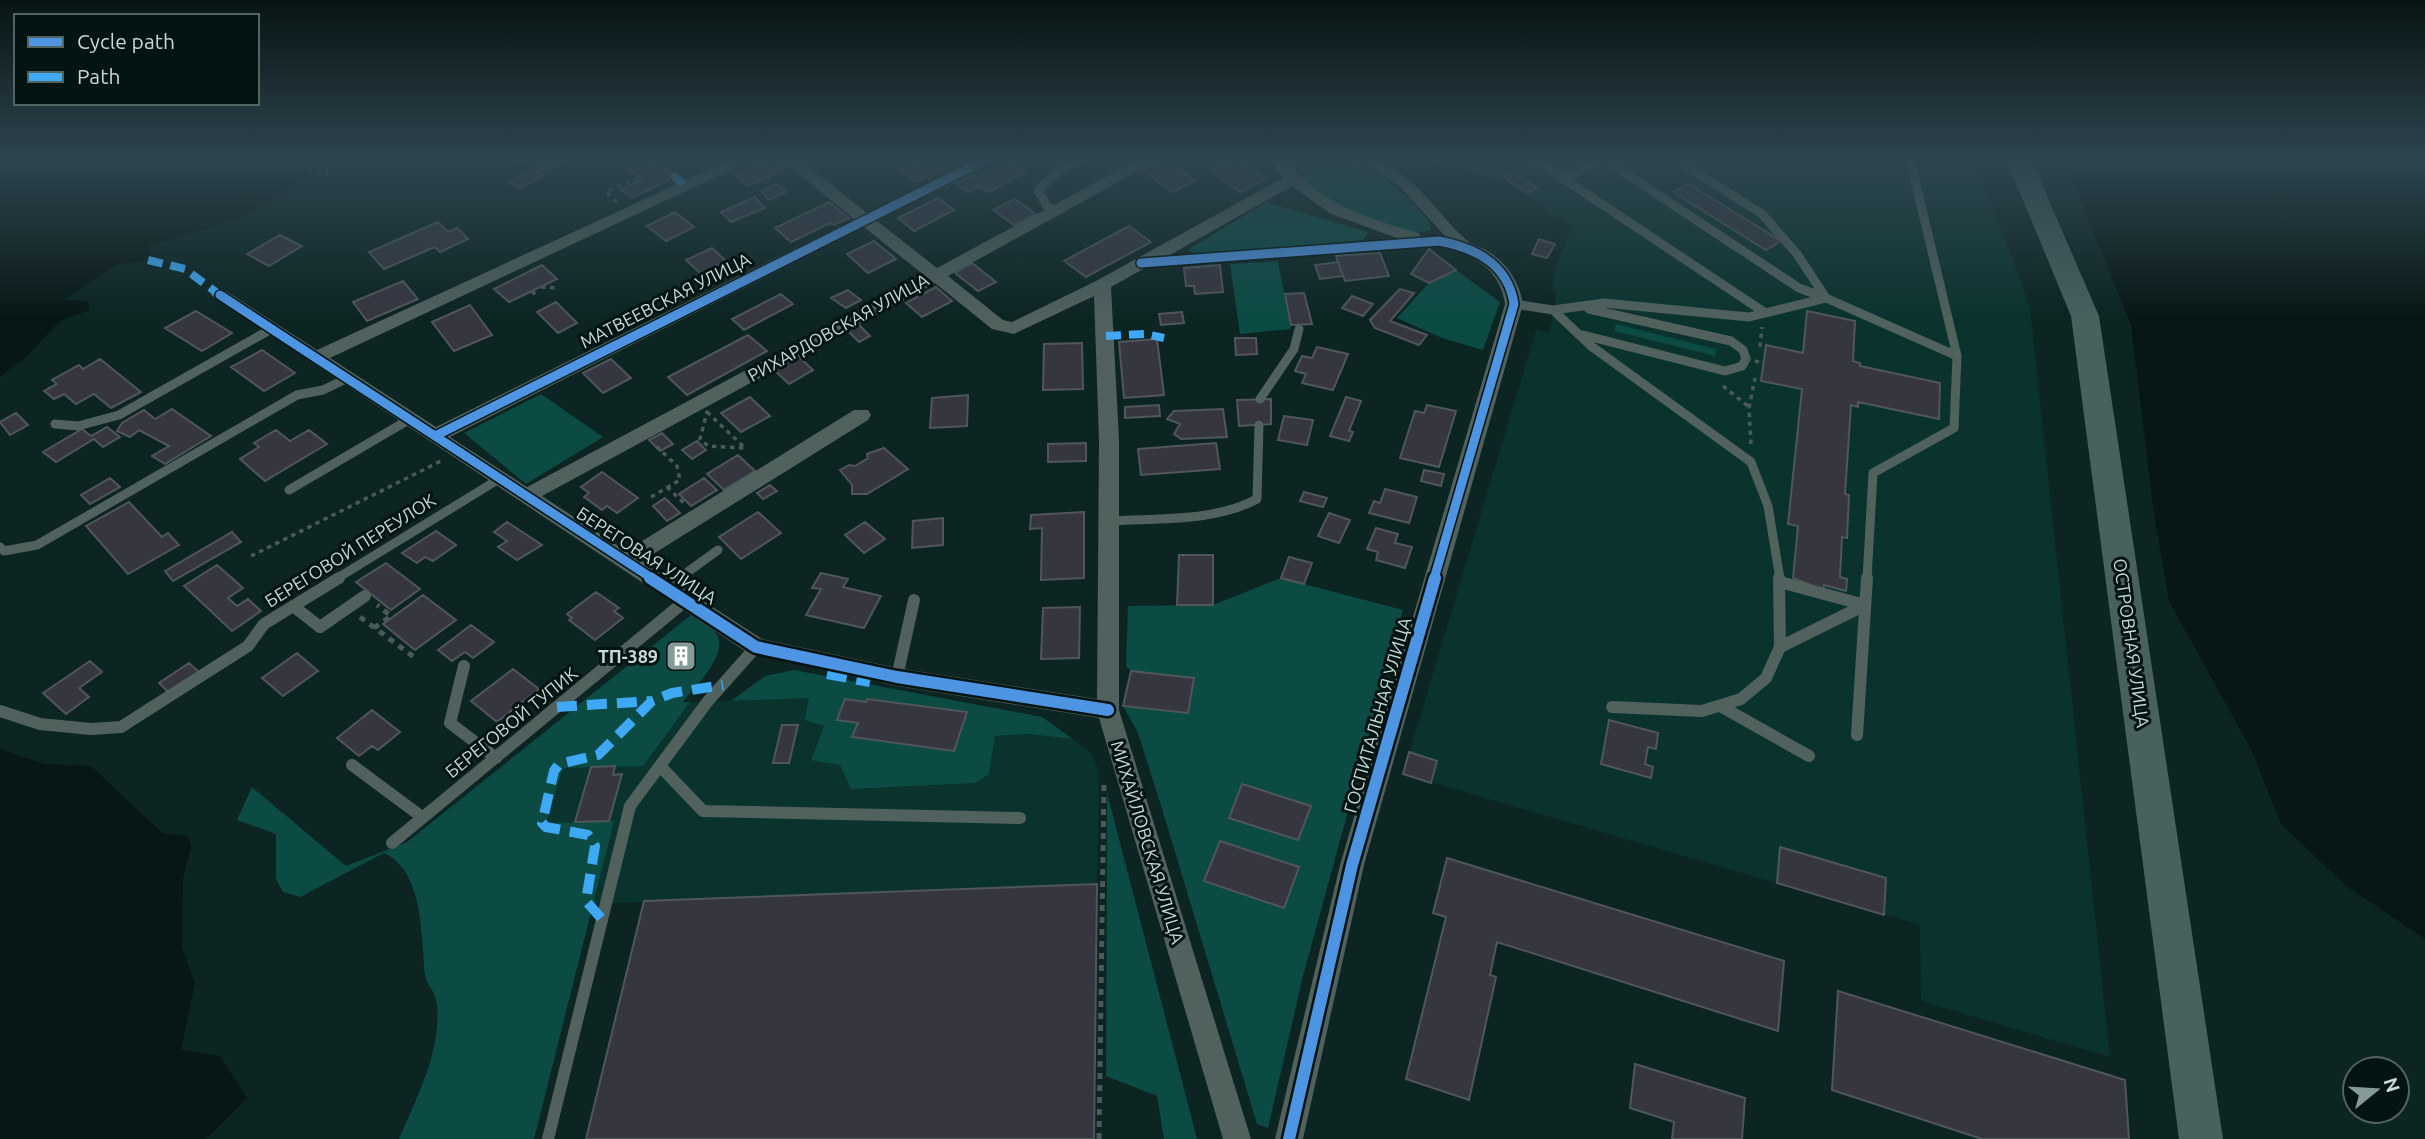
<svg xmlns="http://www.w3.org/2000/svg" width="2425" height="1139" font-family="Ubuntu,sans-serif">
	<rect width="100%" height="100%" fill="#0c2422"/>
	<!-- built -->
	<path fill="#0b332e" d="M1418,159H1972L2008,246L2030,308L2110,1057L1921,1001L1920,925L1403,774L1536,330L1549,333L1557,292L1551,290L1557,264L1572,227L1509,183Z
		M809,697L824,725L811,760L989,774L995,736L1028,734L1073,739L1091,753L1099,771L1097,884L592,904L614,821L546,823L563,768L683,703Z"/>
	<!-- green -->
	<path fill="#0b4b44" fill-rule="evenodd" d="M1286,159C1302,159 1320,157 1336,159C1375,165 1407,194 1430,223V230C1413,240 1328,207 1313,194C1303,185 1295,170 1286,159Z
		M1266,202L1368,232L1363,240L1200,256L1188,250Z
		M1278,261L1291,329L1240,334L1230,264Z
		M1456,270L1500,302L1483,350L1442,338L1397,318L1429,283Z
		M1616,324L1716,349L1715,356L1614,331Z
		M541,394L603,437L526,484L464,433Z
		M1281,578L1403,610L1303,976L1268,1128L1257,1124L1163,812L1138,733L1123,706L1187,713L1194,679L1131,671L1126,666L1128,606L1213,605Z
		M691,615C698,620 708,624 714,631C733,650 695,687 683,702H690L643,766L563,768L546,823L614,821L534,1139H399C412,1108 429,1075 435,1042C437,1027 440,1009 434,994C431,987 426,982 425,974C421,937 424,871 384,853L300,897L283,892L276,879V834L237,820L252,787L346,866L407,842Z
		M794,670L1042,717L1073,739L1028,734L995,736L989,774L975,783L851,789L840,765L811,760L824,726L805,720L809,698L731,701L765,676ZM845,699L866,702L868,699L967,713L954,751L853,737L858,723L837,720Z
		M1107,793L1197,1139H1164L1157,1096L1106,1076Z"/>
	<!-- water -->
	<path fill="#071715" d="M0,159H326C266,215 225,224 149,246L152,257L140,262L115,265L64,300L88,301L90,310L60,321L29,354L0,377Z
		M2060,159H2425V939L2345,885L2281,824L2252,751L2169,601L2154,514L2131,325L2078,194Z
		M0,749L44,764L91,766L162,833L187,836L191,846L183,879L182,947L195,983L181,1050L220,1056L247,1098L206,1139H0Z"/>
	<!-- building -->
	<path fill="#363640" stroke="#50565a" stroke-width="2" d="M561,159L545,168L519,159Z
		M646,159H652L676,176L632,198L621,190L642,179L627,168Z
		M771,159H777L787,168L748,186L736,175Z
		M923,159H932L944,169L915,182L900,169Z
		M1166,159L1195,181L1172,192L1143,170Z
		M1234,159H1239L1267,179L1240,192L1210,171Z
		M1009,161L1026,172L988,192L979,186L968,192L956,183L973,175L977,177Z
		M533,169L544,175L520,188L510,182Z
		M1514,173L1537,188L1527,193L1504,177Z
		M777,184L786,192L769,200L761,191Z
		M1689,184L1781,241L1766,250L1673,192Z
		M755,197L765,208L731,222L721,212Z
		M938,198L954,210L914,231L898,218Z
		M1015,199L1036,214L1014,225L993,210Z
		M829,202L849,218L834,225L830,223L791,242L775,228Z
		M675,212L694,227L666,241L647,226Z
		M438,222L448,232L457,228L468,239L440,252L435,247L384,269L369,252Z
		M1129,226L1151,242L1086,277L1064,261Z
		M280,235L302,246L269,266L247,254Z
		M1539,239L1555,244L1547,258L1532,254Z
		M874,241L896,259L868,273L847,254Z
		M712,248L726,261L700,273L686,260Z
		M1429,249L1456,270L1429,283L1411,274Z
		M1380,253L1389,276L1345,281L1336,256Z
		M1338,262L1343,276L1320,279L1315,265Z
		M972,263L996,282L978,291L955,273Z
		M542,265L557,279L509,302L494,289Z
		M1220,265L1223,292L1195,294L1194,286H1186L1184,268Z
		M403,281L418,299L367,321L353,302Z
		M936,287L952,301L922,317L906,303Z
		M1400,289L1414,293L1390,321L1427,335L1419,345L1375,328L1370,320Z
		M848,290L861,300L846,308L831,298Z
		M1304,293L1312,324L1291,325L1285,294Z
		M781,294L793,304L744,330L732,319Z
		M1352,296L1373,304L1363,316L1342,308Z
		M556,302L577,323L558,333L537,312Z
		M470,305L492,335L454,351L432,322Z
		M196,311L232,333L202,351L165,328Z
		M1807,311L1855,321L1853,361L1860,363V366L1940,383L1939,419L1858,402V407L1851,405L1845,494L1849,495L1847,538L1842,537L1840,577L1847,579L1846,591L1824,585L1823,590L1793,578L1798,526L1788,524L1802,389L1761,381L1766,345L1803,353Z
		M1182,312L1184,323L1161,325L1159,314Z
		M858,324L870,336L859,342L847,330Z
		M748,335L767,351L687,395L668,377Z
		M1235,338H1256L1257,354L1236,355Z
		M1157,339L1164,395L1124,398L1119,342Z
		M1082,343L1083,389L1043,390L1044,344Z
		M1317,347L1348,354L1333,390L1302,383L1306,374L1295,371L1302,356L1312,358Z
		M262,350L295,373L264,391L231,367Z
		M798,356L813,370L789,384L773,369Z
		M100,359L141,392L111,408L94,394L76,404L64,394L54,399L44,391L57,384L52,380L79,365L83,369Z
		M611,359L631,378L603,393L583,373Z
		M968,395L967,426L930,428L932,398Z
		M750,397L770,416L741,432L721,413Z
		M1346,397L1361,401L1349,431L1353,432L1349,441L1330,436Z
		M1271,399V424L1239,426L1237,400Z
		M1159,405L1160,416L1125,418V407Z
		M1427,405L1456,411L1439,467L1400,458L1415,411L1424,413Z
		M172,409L211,436L165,464L152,456L169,446L139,430L130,437L117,431L122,423L144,410L155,419Z
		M1223,409L1227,437L1181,439L1174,434L1180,424L1167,419L1174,411Z
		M16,413L28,425L10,435L0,422Z
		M1284,416L1313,420L1307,445L1278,440Z
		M107,427L120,437L103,447L94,439L56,462L43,452L82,429L91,436Z
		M276,430L290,441L309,430L327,444L265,481L240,459L259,447L254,443Z
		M662,433L673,444L660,451L649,440Z
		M697,441L706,450L692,459L682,450Z
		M1086,443V461L1048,462V444Z
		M1216,443L1220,469L1141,475L1138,449Z
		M884,448L908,469L867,494H852V485L840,470L849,465L855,466L868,458L867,454Z
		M738,455L755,471L724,490L707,474Z
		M1424,470L1444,474L1441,486L1421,481Z
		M602,472L638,498L617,513L607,506L602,510L584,497L589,493L581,487Z
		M110,478L120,487L90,504L81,495Z
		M704,478L717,490L691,506L679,494Z
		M770,485L777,491L763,499L757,493Z
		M1385,489L1417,497L1409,523L1369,513L1374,501L1380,503Z
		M1304,492L1327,498L1323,507L1300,501Z
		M665,498L680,513L667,521L653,506Z
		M129,502L162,537L168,533L179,545L128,574L86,526Z
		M758,512L781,533L741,559L719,537Z
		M1084,512V578L1041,580L1042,528L1030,529L1031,515Z
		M1329,513L1350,520L1339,543L1318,536Z
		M943,518V545L912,548L913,521Z
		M507,522L542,545L517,560L498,547L507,541L494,532Z
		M865,522L885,539L864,553L845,535Z
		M1376,528L1398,534L1395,543L1412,547L1405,568L1376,560L1378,552L1367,549Z
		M436,531L456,545L433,561L425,557L417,563L402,553Z
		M232,532L241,542L173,581L165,571Z
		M1179,555H1213V605H1177Z
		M1289,557L1312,563L1304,584L1281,578Z
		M386,563L420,589L391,610L356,582Z
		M217,565L243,588L228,598L237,606L248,599L261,611L232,631L184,586Z
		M821,573L848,579L843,587L881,596L864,628L806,615L821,589L812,588Z
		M596,592L619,608L614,611L623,618L595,640L569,620L572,618L567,614Z
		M423,595L456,620L415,650L383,624Z
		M1080,607L1079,658L1041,659L1043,608Z
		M471,625L494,642L473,658L465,652L452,661L438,650Z
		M684,647L692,652L678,665L670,660Z
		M297,653L318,671L283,696L262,678Z
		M90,661L102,672L79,688L89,697L66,714L43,693Z
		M189,663L199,672L168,692L159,683Z
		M513,669L539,689L497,722L471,701Z
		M1131,671L1194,678L1188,713L1123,706Z
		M845,699L866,702L867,699L967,712L954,751L852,737L858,723L837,720Z
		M372,710L400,732L378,750L372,746L359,756L337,738Z
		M1609,720L1658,733L1656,749L1648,747L1645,764L1653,767L1651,778L1601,764Z
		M782,725H798L789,763H773Z
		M1409,752L1437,761L1431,783L1403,774Z
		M615,766L613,775L622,774L609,821L575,822L591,767Z
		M1242,784L1311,806L1298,840L1229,818Z
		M1220,841L1299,867L1284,908L1204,881Z
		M1780,847L1886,878L1884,915L1777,883Z
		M1447,858L1784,961L1778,1031L1497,942L1490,975L1496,977L1469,1100L1406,1079L1446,917L1433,913Z
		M1097,884L1094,1139H586L644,901Z
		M1838,991L2125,1080L2129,1139H1982L1832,1090Z
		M1635,1064L1745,1098L1742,1139H1672L1674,1122L1630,1108Z"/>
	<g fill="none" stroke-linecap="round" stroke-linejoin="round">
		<!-- path-far1 -->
		<path stroke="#4b5a58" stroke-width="3.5" stroke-dasharray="4.5 4.5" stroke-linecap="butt" d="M513,159L546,171L569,159
			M290,165L334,174
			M767,177L771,180
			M617,202L606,192L640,177
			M541,287L557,288
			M532,291L538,297
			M1760,347L1762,327
			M1723,386L1749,407
			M707,412L745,448L708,446L700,439Z
			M1751,444L1749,408L1755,378
			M667,487L685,504
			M651,497L680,480L677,466L655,445
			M251,556L443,460"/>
		<!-- path -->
		<path stroke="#4b5a58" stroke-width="5" stroke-dasharray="6 6" stroke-linecap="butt" d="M360,617L414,657
			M374,628L391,616L377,605
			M1099,1139L1104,781"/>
		<!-- lane-far1 -->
		<path stroke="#50615e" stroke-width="9" d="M1534,159L1764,312
			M1604,159L1799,288L1826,298
			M1675,159L1762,214L1797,254L1826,298
			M1563,179L1604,159
			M1054,211L1047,206L1038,190L1060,170L1080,159
			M1514,304L1553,310L1604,303L1749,317L1826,298L1957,356
			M1553,310L1591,346L1751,462L1768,506L1780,579
			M1583,335L1725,371L1742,366L1746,359L1743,350L1731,341L1589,309
			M1260,399L1294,349L1299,329
			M55,424L78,426L119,415L273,328
			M289,490L410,419
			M1110,521C1156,518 1215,522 1257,499L1259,425
			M0,547L4,551L37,545L297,395L323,390L348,378
			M336,579L499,479
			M678,579L718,550
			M1867,579L1873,473L1954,428L1957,356L1910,159"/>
		<!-- lane -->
		<path stroke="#50615e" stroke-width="12" d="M1780,582L1865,605
			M665,589L681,578
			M293,606L320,627L365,596
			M1780,647L1865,605
			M464,666L450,723L496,758
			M897,677L914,600
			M1612,707L1702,711L1741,699L1766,678L1780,647L1779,578
			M1722,707L1809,756
			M0,711L40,724L91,729L121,727L248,646L264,624L339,578
			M1857,735L1867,578
			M352,765L422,817
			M660,766L703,811L1020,818
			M392,843L684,602
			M548,1139L630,806L708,701L756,647"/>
		<!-- street -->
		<path fill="#50615e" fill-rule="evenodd" d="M732,159H754L330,358L436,427L854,219L781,159H799L867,213L974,159H995L877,221L937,268L1139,159H1160L948,276L1003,320L1012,322L1096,281L1283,178L1270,159H1286C1319,204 1368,219 1419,233L1421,237H1446L1398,185L1355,159C1409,159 1432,211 1469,242C1473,245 1479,247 1484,249C1506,261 1519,280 1523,304L1364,865L1303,1139H1275L1340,865L1505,304C1500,269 1472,252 1439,246L1145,268L1111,287L1119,440V710L1251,1139H1223L1099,718L897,686L748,653L211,295L214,291H226L317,350ZM1292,186L1331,214L1400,239L1168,256ZM864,227L924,275L527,487L450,437ZM935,283L992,329L1014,334L1094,296L1099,440L1097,699L897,668L762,639L642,561L868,420L871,415L868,410H854L626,551L542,496Z"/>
		<!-- primary -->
		<path fill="#48605e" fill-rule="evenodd" d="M2006,159H2031L2099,316L2223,1139H2179L2071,316Z"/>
		<!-- path-bridge -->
		<path stroke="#4b5a58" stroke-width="3.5" stroke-dasharray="4.5 4.5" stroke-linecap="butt" d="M1746,359L1763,363"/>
		<!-- quiet-far1 -->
		<path stroke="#3fa9f5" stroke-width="8" stroke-dasharray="15 8" stroke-linecap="butt" d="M672,174L686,187
			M148,260L185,269L220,295
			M1106,336L1145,334L1164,338"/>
		<!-- quiet -->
		<path stroke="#3fa9f5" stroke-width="10" stroke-dasharray="20 10" stroke-linecap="butt" d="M827,674L870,682
			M557,707L652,701
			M601,918L586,901L595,846L588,835L546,827L542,823L554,771L559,764L598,755L652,701L672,693L723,685"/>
		<!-- cycleway-far1 casing -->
		<g stroke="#041412" stroke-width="12">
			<path id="cycleway-far1" d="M1141,263L1439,241C1476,248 1508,264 1514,304L1434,579
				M220,295L653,579
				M435,436L987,159"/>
		</g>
		<!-- cycleway casing -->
		<g stroke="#041412" stroke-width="17">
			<path id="cycleway" d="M650,578L756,647L897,677L1108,710
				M1289,1139L1352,865L1435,578"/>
		</g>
		<!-- cycleway-far1 -->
		<use href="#cycleway-far1" stroke="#4d94e3" stroke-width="9"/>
		<!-- cycleway -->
		<use href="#cycleway" stroke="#4d94e3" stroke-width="12"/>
	</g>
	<!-- sky -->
	<linearGradient id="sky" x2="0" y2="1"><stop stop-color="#071413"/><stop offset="0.5" stop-color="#2e454f"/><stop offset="1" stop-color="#2e454f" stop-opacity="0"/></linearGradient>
	<rect width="2425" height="319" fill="url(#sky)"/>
	<!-- icons -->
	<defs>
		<g id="building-square" transform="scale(1.575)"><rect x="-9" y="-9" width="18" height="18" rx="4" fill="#849b98" stroke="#041412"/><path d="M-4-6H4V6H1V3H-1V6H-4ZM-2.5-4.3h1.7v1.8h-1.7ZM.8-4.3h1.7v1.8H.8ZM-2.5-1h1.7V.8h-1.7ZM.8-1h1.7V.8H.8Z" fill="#fff"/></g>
	</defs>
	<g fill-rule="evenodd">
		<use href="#building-square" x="681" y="656"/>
	</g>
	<g text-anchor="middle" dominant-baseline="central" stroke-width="6" stroke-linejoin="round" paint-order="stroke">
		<!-- street labels -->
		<g font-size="18" fill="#c5dbd7" stroke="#041412">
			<text transform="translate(665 300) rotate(-27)">МАТВЕЕВСКАЯ УЛИЦА</text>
			<text transform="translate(838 327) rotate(-29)">РИХАРДОВСКАЯ УЛИЦА</text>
			<text transform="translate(350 550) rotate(-32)">БЕРЕГОВОЙ ПЕРЕУЛОК</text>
			<text transform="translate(647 555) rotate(33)">БЕРЕГОВАЯ УЛИЦА</text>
			<text transform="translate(2132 643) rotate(82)">ОСТРОВНАЯ УЛИЦА</text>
			<text transform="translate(1377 715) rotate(-74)">ГОСПИТАЛЬНАЯ УЛИЦА</text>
			<text transform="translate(511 722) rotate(-39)">БЕРЕГОВОЙ ТУПИК</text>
			<text transform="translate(1148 842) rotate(73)">МИХАЙЛОВСКАЯ УЛИЦА</text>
		</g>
		<!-- poi labels -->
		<g font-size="18" font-weight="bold" fill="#c5dbd7" stroke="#041412" text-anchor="end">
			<text x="658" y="656">ТП-389</text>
		</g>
	</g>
	<!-- legend -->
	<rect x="14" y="14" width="245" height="91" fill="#041412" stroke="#516461" stroke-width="2"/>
	<rect x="28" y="37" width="35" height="10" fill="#4d94e3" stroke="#516461" stroke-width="2"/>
	<text x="77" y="49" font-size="21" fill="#c5dbd7">Cycle path</text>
	<rect x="28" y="72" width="35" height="10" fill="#3fa9f5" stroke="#516461" stroke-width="2"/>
	<text x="77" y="84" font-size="21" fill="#c5dbd7">Path</text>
	<!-- north arrow -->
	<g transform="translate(2376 1090) rotate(72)"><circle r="33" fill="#041412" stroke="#516461" stroke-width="2"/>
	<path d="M0-5L12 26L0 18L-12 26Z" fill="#849b98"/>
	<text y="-10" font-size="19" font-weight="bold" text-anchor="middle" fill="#c5dbd7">N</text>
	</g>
</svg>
